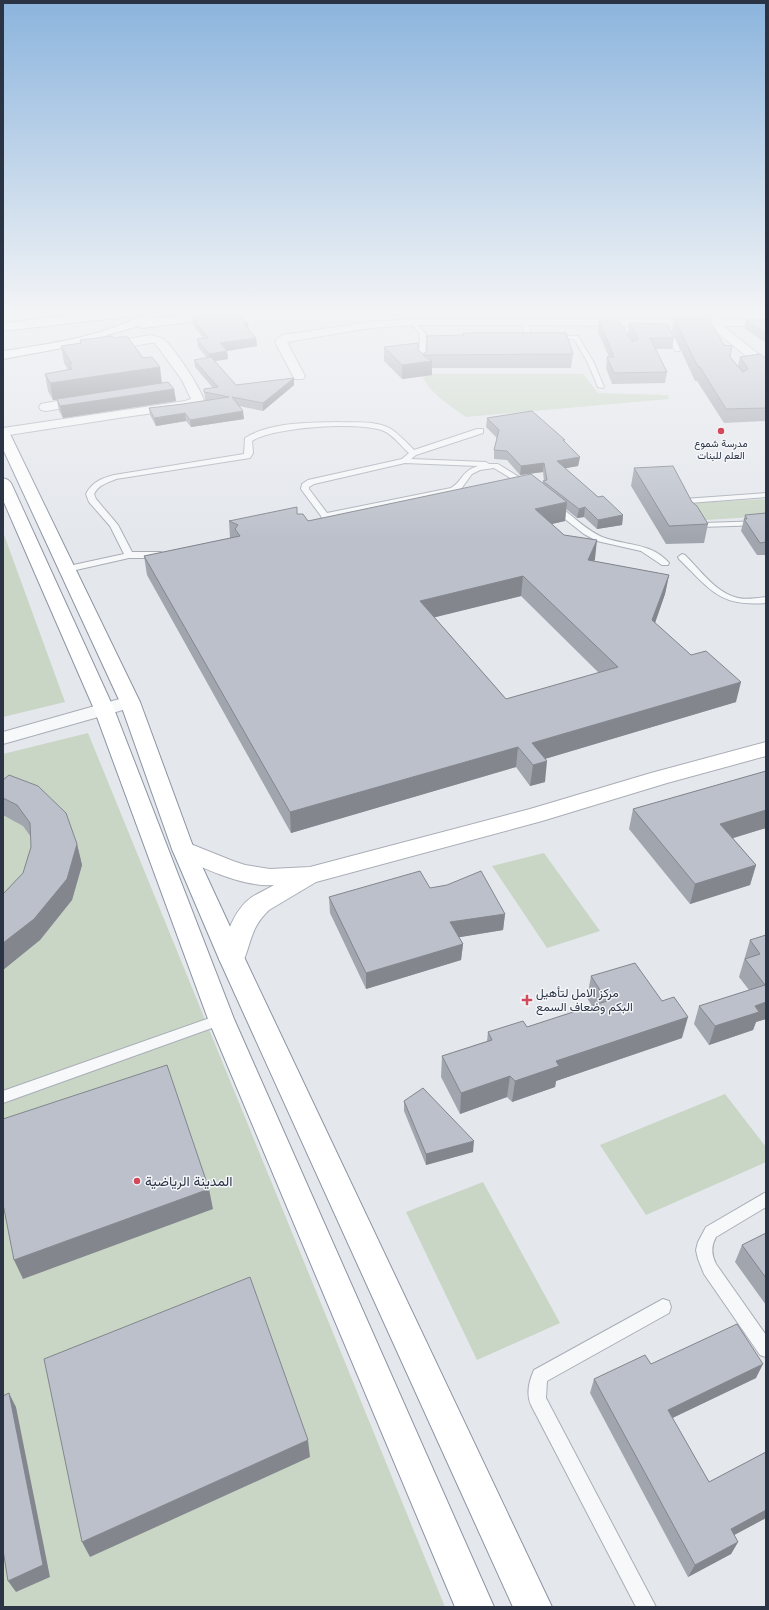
<svg xmlns="http://www.w3.org/2000/svg" width="769" height="1610" font-family="'DM Sans',Vazirmatn,sans-serif">
	<rect width="100%" height="100%" fill="#e4e7ec"/>
	<!-- green -->
	<path fill="#c9d6c5" d="M421,374H583L598,393L668,395L669,399L466,417C448,404 430,394 421,374Z
		M766,499V516L706,520L694,503Z
		M3,532L65,702L3,717Z
		M88,733L445,1607H3V754Z
		M544,853L600,931L547,948L492,866Z
		M725,1094L766,1147V1162L646,1215L600,1145Z
		M483,1182L560,1323L477,1360L406,1212Z"/>
	<g fill="none" stroke-linecap="round" stroke-linejoin="round">
		<!-- lane casing -->
		<g stroke="#a9aeb7" stroke-width="2">
			<path id="lane" d="M524,319L527,321L531,335L578,336L593,361L604,387L603,388L598,387L587,361L574,339L526,338L521,321Z
				M413,320L426,334L425,364L422,366L419,364L420,334L410,322Z
				M662,329L672,332L680,350L679,351H675L667,334L662,331Z
				M336,422C353,423 376,420 391,429C400,435 407,443 414,450L477,429H483V433L416,455L411,459L486,462L489,464H498L532,485L528,487H525L494,468L480,470L472,474L461,489L456,492L329,517L331,522L327,524H324L321,516L301,489L302,484L308,480L402,459L409,453C401,446 393,435 384,431C360,421 273,427 252,441L253,453L250,458L116,479C107,483 98,485 94,494L96,499L118,525L132,552H161L165,555L161,558H129L67,572L63,569L64,567L124,554L110,526L89,502L86,494C92,482 102,478 114,475L244,454L245,438C271,422 307,423 336,422ZM405,463L478,466C460,472 464,480 451,488L327,513L309,489V487L314,484Z
				M766,493V497L689,503L696,517L704,523L766,521V525L700,527L690,520L680,501L684,499Z
				M551,504H557C571,515 585,529 602,537C625,546 651,542 669,563L668,565H662L641,551L597,541L584,534L551,508Z
				M682,554L685,555C700,570 716,593 738,598C747,600 757,598 766,597V603C719,607 710,589 679,559L678,557Z
				M221,1014L226,1015L228,1019L226,1023L3,1103V1091Z
				M766,1192V1207L716,1237C711,1246 711,1254 716,1264L766,1335V1357L760,1355L704,1274L698,1259L696,1250L698,1242L706,1227Z
				M663,1299L669,1301L671,1307L669,1313L547,1381L546,1398L656,1607H636L531,1405C526,1394 529,1381 534,1370Z"/>
		</g>
		<!-- street casing -->
		<g stroke="#a9aeb7" stroke-width="2">
			<path id="street" d="M709,318L714,319L766,320V326H723L766,360V370L762,369L709,326L413,325L370,328L287,342L305,376L303,379H295L293,376L275,342L279,337L283,335L370,322L413,319H704Z
				M151,335C154,336 160,337 163,339C172,344 202,390 204,401C198,410 172,411 161,412C108,419 56,428 3,436V428L185,401L191,399L182,380L155,343H151L103,351L99,350L97,347L99,344L103,343Z
				M86,396L91,397L92,400L91,403L46,411L41,410L39,407L41,404L46,403Z
				M130,696L137,698L139,702L137,706L3,744V732Z"/>
		</g>
		<!-- secondary casing -->
		<g stroke="#a9aeb7" stroke-width="2">
			<path id="secondary" d="M766,742V756L667,783L542,821L316,882L269,910C249,929 252,944 241,966L232,969L223,966L219,959C226,938 232,911 252,897C259,893 267,889 274,885C241,887 204,868 175,855L172,849L175,843L183,841L233,861L245,865L270,869L310,867L530,809L651,773Z"/>
		</g>
		<!-- highway casing -->
		<g stroke="#8b94a3" stroke-width="2">
			<path id="highway" d="M100,312H140L134,316L3,331V323Z
				M148,312H163L154,319L200,312H245L239,316L142,328L138,326L68,347L3,359V351C50,344 107,336 148,312Z
				M3,430L8,431L10,434L140,702L194,849L245,959L552,1607H513L219,959L172,849L120,702L3,449Z
				M3,478L8,480L11,483L114,709L234,1019L494,1607H455L208,1019L94,709L3,500Z"/>
		</g>
		<!-- lane -->
		<use href="#lane" fill="#f7f8fa" fill-rule="evenodd"/>
		<!-- street -->
		<use href="#street" fill="#f7f8fa" fill-rule="evenodd"/>
		<!-- secondary -->
		<use href="#secondary" fill="#fff" fill-rule="evenodd"/>
		<!-- highway -->
		<use href="#highway" fill="#fff" fill-rule="evenodd"/>
	</g>
	<!-- wall -->
	<path fill="#a1a5ae" fill-rule="evenodd" d="M192,317L249,330L256,338L257,346L227,351L228,359L215,361L236,385L294,378V385L263,411L239,406L244,419L191,427L186,421L156,426L150,415L149,408L183,404L209,400H205L204,389L213,388L195,367L194,360L207,358L198,347L197,339L203,338L193,325Z
		M674,318L730,357L738,366L740,357L766,358V422L765,421L724,423L697,381H695L672,331Z
		M746,320H766V343L744,328Z
		M599,321L632,341L628,334L629,323L674,338L672,349H655L667,372L665,383L612,384L606,368L607,357H609L598,332Z
		M463,333L573,354L571,368H432V375L402,379L384,361V347L418,350L423,354L463,335Z
		M114,338L143,358L162,383L174,389L176,401L63,418L59,411L57,400H53L48,391L45,374L68,370L64,363L61,346L80,344V340Z
		M487,418L564,442L580,457L578,466L565,468L598,497L623,515L622,525L597,529L584,517L577,518L566,509L565,521L552,524L564,535L595,559L594,561L669,575L665,594L655,623L736,702L545,759V782L530,786L516,767L291,833L147,575L144,556L230,538L229,521L297,514L308,521L542,483L543,481H544L543,472L520,475L507,460L494,459V450L497,438L486,427ZM521,596L599,673L506,699L434,617Z
		M634,468L692,502L708,524L704,543L666,544L631,486Z
		M766,513V555H757L741,531L745,515Z
		M766,771V828L733,838L756,865L750,885L690,904L629,829L633,809Z
		M3,780L77,844L82,865L72,900L40,940L3,970V894L23,873L31,847V837L23,826L3,815Z
		M430,888L505,914L503,930L459,937L463,944L461,960L366,989L330,913L329,897Z
		M766,935V1019L756,1022L753,1030L709,1045L694,1024L699,1006L749,990L739,977L750,940Z
		M591,976L682,1038L556,1081L555,1087L512,1102L507,1097L460,1114L441,1077L442,1056L487,1041L488,1032L527,1027L592,1006L587,998Z
		M404,1101L473,1152L426,1165L404,1111Z
		M766,1233V1305L735,1262L742,1245Z
		M651,1364L756,1378L672,1418L709,1482L766,1452V1518L734,1535L738,1542L731,1554L688,1577L590,1393L594,1379Z"/>
	<!-- shaded-wall -->
	<path fill="#83868d" d="M248,323L249,331L243,324Z
		M256,338L257,346L221,352L220,343Z
		M227,351L228,359L210,362L209,354Z
		M432,361V375L402,379V365Z
		M160,367L162,384L53,400L50,383Z
		M294,378V385L263,411V403Z
		M174,389L176,401L63,418L60,406Z
		M243,411L244,419L191,427L190,420Z
		M185,413L186,421L156,426L154,418Z
		M580,457L578,466L556,470L557,461Z
		M544,463L543,472L520,475L521,466Z
		M567,502L565,521L534,528L535,509Z
		M585,507L584,517L577,518L579,509Z
		M623,515L622,525L597,529L598,520Z
		M597,540L595,559L585,580L588,560Z
		M669,575L665,594L649,640L652,620Z
		M523,576L521,596L420,621V601Z
		M741,682L736,702L531,763L532,743Z
		M518,747L516,767L291,833L290,812Z
		M547,761L545,782L530,786L533,765Z
		M766,810V828L714,844L720,824Z
		M77,844L82,865L72,900L40,940L3,970V943Z
		M756,865L750,885L690,904L695,884Z
		M505,914L503,930L449,939L450,922Z
		M463,944L461,960L366,989V973Z
		M766,1002V1019L756,1022L753,1030L709,1045L715,1026L755,1006Z
		M688,1017L682,1038L556,1081L555,1087L512,1102L515,1081L556,1061Z
		M510,1076L507,1097L460,1114L461,1093Z
		M474,1141L473,1152L426,1165V1154Z
		M209,1189L213,1209L23,1279L14,1260Z
		M763,1364L756,1378L662,1423L668,1410Z
		M9,1393L16,1407L50,1577L16,1592L8,1581Z
		M308,1440L310,1457L90,1557L82,1542Z
		M766,1510V1518L723,1541L731,1529Z
		M738,1542L731,1554L688,1577L695,1565Z"/>
	<!-- building -->
	<path fill="#bbc0ca" stroke="#83868d" fill-rule="evenodd" d="M227,312H233L248,323L243,324L256,338L220,343L227,351L209,354L197,339L208,338L192,317Z
		M674,318H708L724,345L732,346L730,357L743,372L748,369L740,357L760,354L764,357L766,358V408L726,409L700,367H698Z
		M746,320H766V333Z
		M599,321H619L632,341L637,340L638,338L629,323L667,324L674,338H650L667,372L614,373L607,357H614Z
		M463,333H566L573,354L423,355L432,361L402,365L384,347L418,343V350L423,354L427,351V336L464,335Z
		M112,336L114,338L127,336L143,358L152,357L160,367L50,383L45,374L72,369L69,364H72L61,346L81,343L80,340Z
		M211,357L236,385L294,378L263,403L232,397L243,411L190,420L185,413L154,418L149,408L183,404L229,397L204,392V389L218,387L194,360Z
		M168,382L174,389L60,406L57,399Z
		M532,411L565,440H563L580,457L557,461L598,497L603,496L623,515L598,520L585,507L579,509L543,481L547,480L544,463L521,466L507,451L494,450L499,430L487,418Z
		M673,466L692,502L697,506L708,524L669,526L634,468Z
		M531,474L567,502L535,509L564,535L597,540L588,560L669,575L652,620L691,655L706,651L741,682L532,743L547,761L533,765L518,747L290,812L144,556L240,536L235,529L238,525L229,521L297,507V514H303L308,521ZM523,576L618,667L506,699L420,601Z
		M766,513V542L760,543L744,519H747L745,515Z
		M766,771V810L720,824L756,865L695,884L633,809Z
		M9,775L38,786L66,813L77,844L67,879L34,919L3,943V894L23,873L31,847L30,823L17,805L3,798V780Z
		M420,871L430,888L447,885L481,871L505,914L450,922L463,944L366,973L329,897Z
		M766,935V1002L755,1006L759,1012L715,1026L699,1006L765,985L745,959L760,954L750,940Z
		M635,963L662,1001L674,997L688,1017L556,1061L559,1066L515,1081L510,1076L461,1093L442,1056L492,1040L488,1032L523,1021L527,1027L607,1001L591,976Z
		M167,1065L209,1189L14,1260L3,1204V1119Z
		M423,1088L474,1141L426,1154L404,1101Z
		M766,1233V1278L742,1245Z
		M250,1277L308,1440L82,1542L44,1359Z
		M737,1324L763,1364L668,1410L709,1482L766,1452V1510L731,1529L738,1542L695,1565L594,1379L645,1355L651,1364Z
		M9,1393L43,1565L8,1581L3,1550V1396Z"/>
	<!-- sky -->
	<linearGradient id="sky" x2="0" y2="1"><stop stop-color="#8bb4dd"/><stop offset="0.58" stop-color="#f3f4f6"/><stop offset="1" stop-color="#f3f4f6" stop-opacity="0"/></linearGradient>
	<rect width="769" height="538" fill="url(#sky)"/>
	<!-- markers -->
	<g fill="#d1495b" stroke="#f4f6f9" stroke-width="1.5">
		<circle cx="721" cy="431" r="4"/>
		<path d="M525 994h4v4h4v4h-4v4h-4v-4h-4v-4h4z"/>
		<circle cx="137" cy="1181" r="4"/>
	</g>
	<g text-anchor="middle" dominant-baseline="central" stroke-width="3" stroke-linejoin="round" paint-order="stroke">
		<!-- far-poi labels -->
		<g font-size="10" fill="#2b3445" stroke="#f4f6f9">
			<text x="721" y="443">مدرسة شموع<tspan x="721" dy="12">العلم للبنات</tspan></text>
		</g>
		<!-- poi labels -->
		<g font-size="12" fill="#2b3445" stroke="#f4f6f9" text-anchor="start">
			<text x="536" y="993">مركز الامل لتأهيل<tspan x="536" dy="14">البكم وضعاف السمع</tspan></text>
		</g>
		<!-- near-poi labels -->
		<g font-size="14" fill="#2b3445" stroke="#f4f6f9" text-anchor="start">
			<text x="145" y="1181">المدينة الرياضية</text>
		</g>
	</g>
	<!-- border -->
	<rect width="769" height="1610" fill="none" stroke="#2b3445" stroke-width="8"/>
</svg>
